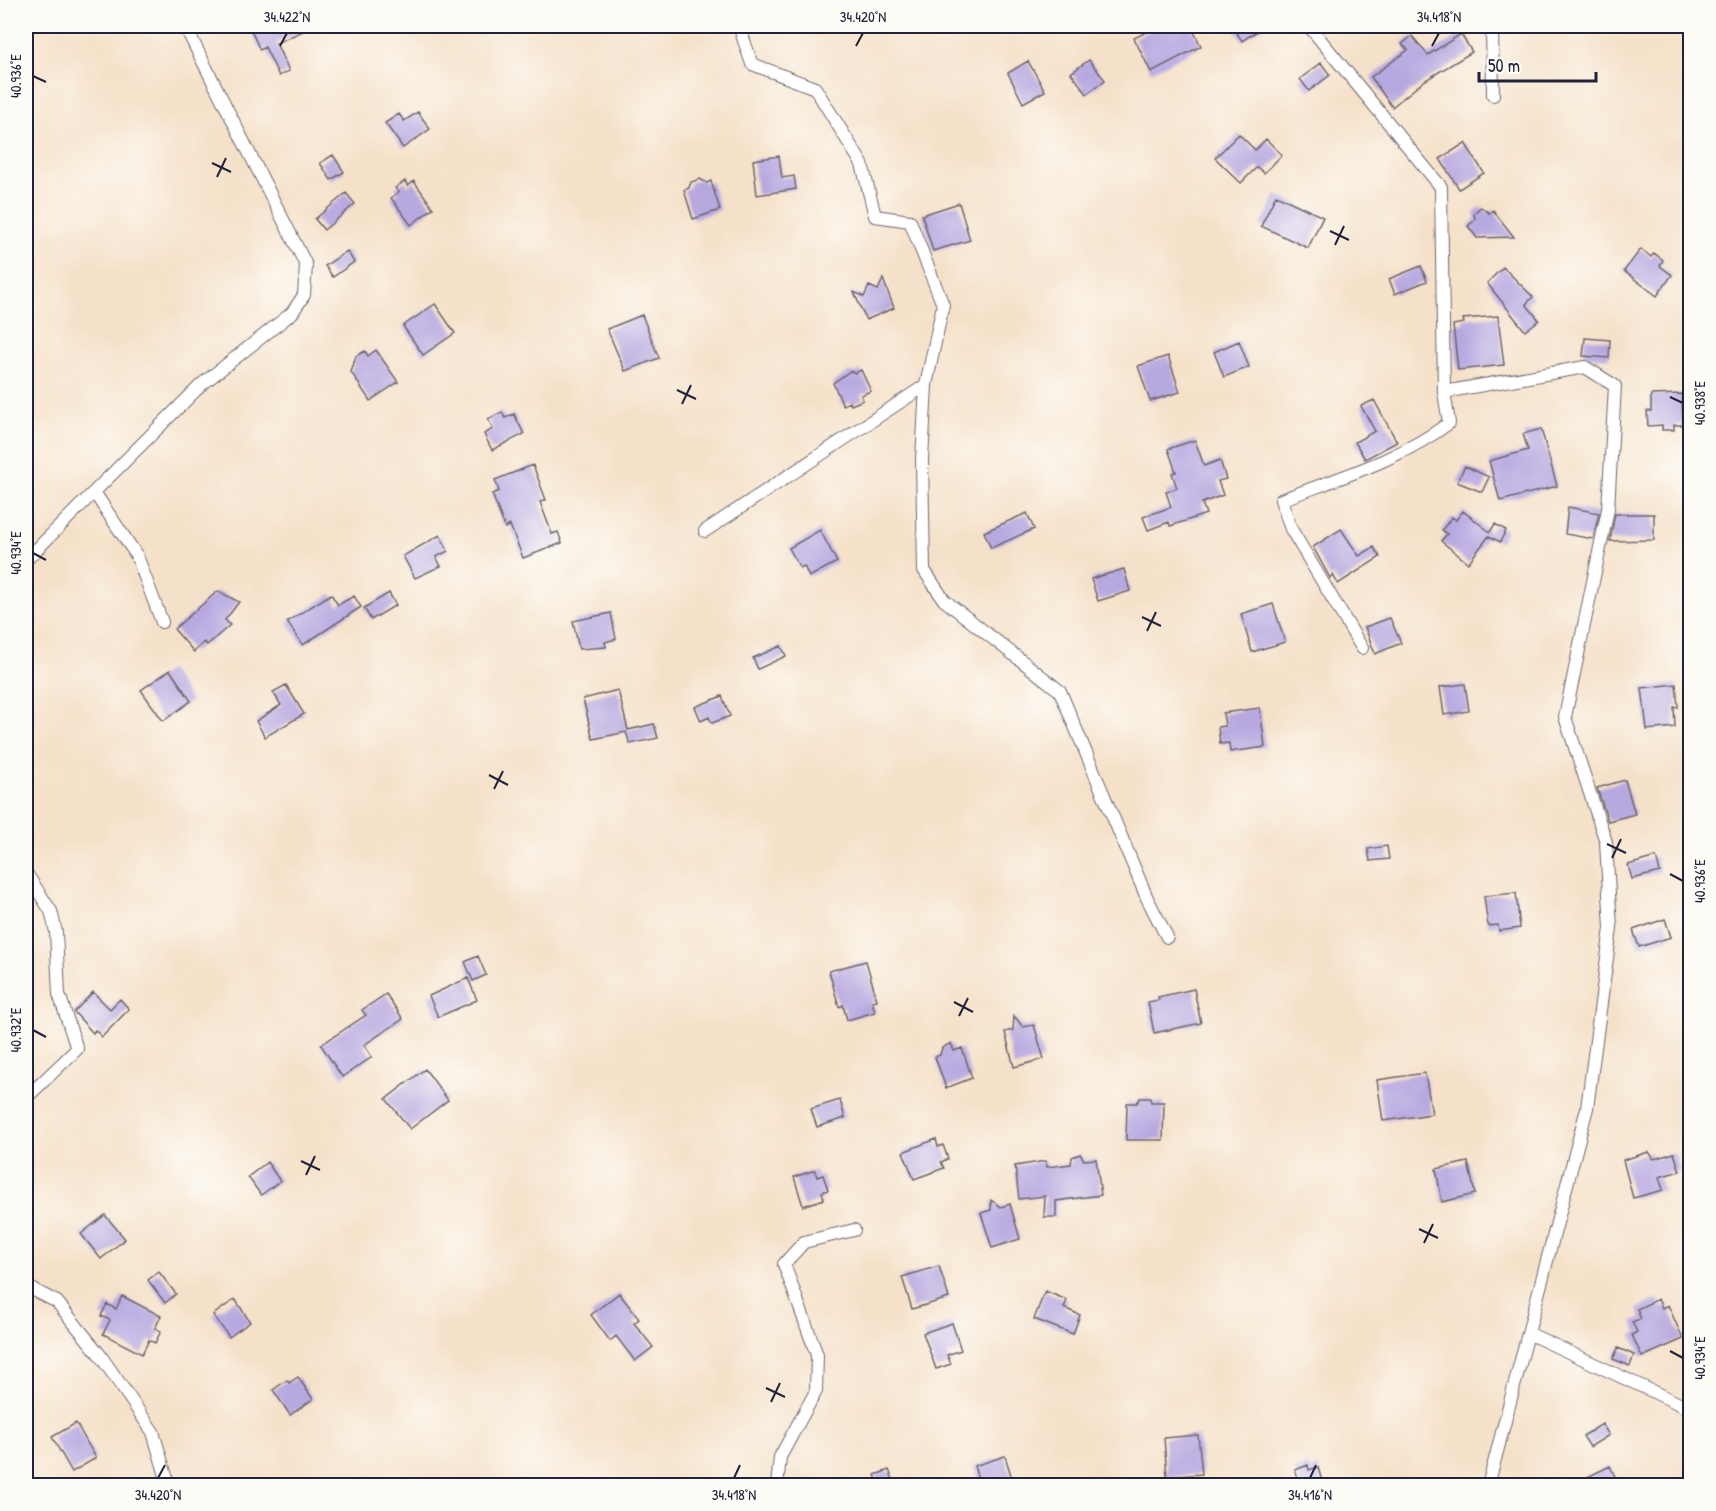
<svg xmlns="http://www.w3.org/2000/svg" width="1716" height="1511" font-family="'Patrick Hand',sans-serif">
	<rect width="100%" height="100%" fill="#fdfcf7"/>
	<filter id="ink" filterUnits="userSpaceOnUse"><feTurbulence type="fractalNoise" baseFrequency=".0167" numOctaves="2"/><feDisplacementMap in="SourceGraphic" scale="12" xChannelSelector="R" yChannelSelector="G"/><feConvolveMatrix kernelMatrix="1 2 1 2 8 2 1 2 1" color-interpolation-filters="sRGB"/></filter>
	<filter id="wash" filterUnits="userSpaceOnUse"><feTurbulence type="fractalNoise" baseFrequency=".008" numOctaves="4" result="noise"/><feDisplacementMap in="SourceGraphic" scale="24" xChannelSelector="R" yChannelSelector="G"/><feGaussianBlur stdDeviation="1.35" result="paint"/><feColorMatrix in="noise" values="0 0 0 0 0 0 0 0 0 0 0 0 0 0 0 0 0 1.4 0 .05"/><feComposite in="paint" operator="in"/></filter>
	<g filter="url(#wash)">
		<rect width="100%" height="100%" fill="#f5e1c9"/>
		<g id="blocks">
			<!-- building -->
			<path fill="#b7a8e0" d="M249,26H314L276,43L289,71L279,76L265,47L260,50Z
				M1159,26H1191L1201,46L1151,72L1134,38Z
				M1232,26H1265L1242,41Z
				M1461,34L1472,52L1424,81L1392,107L1371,77L1408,50L1402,44L1412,36L1428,55Z
				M1089,60L1105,80L1087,94L1071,73Z
				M1028,61L1045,91L1023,103L1008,73Z
				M1321,63L1330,75L1309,91L1300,79Z
				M418,112L430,129L403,148L385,123L399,114L404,121Z
				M1239,134L1255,150L1266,139L1282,155L1264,173L1257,167L1241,183L1215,158Z
				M1465,143L1484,173L1459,189L1440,159Z
				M333,155L344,172L331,180L320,163Z
				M779,156L782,178L794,176L796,189L757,195L753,160Z
				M700,179L707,183L711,181L720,210L693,219L684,190L689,188L691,182Z
				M405,181L408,186L414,181L433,208L411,225L391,198L399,192L395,188Z
				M346,193L355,204L324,230L315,219Z
				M1276,195L1323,217L1308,248L1261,226Z
				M959,203L970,240L933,251L922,215Z
				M1481,207L1489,213L1493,210L1514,237L1477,238L1468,226L1475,220L1474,213Z
				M1641,249L1651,257L1654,253L1663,260L1660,266L1672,275L1657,296L1624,271Z
				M347,251L354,262L333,277L325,266Z
				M1421,266L1427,281L1395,294L1389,279Z
				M1503,267L1533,297L1526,304L1539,320L1525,331L1487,283Z
				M883,279L894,308L866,320L854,292L864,297L869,286L878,290Z
				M435,304L455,333L423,355L403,326Z
				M642,315L659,358L625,371L607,329Z
				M1498,316L1504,365L1458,370L1453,325L1464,323L1463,319Z
				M1585,338L1610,340L1609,358L1583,356Z
				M1239,341L1249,367L1224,377L1214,352Z
				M376,350L398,382L370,401L351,372L356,356L365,351L368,356Z
				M1168,356L1180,392L1150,401L1138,366Z
				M861,370L871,391L861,395L863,400L851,405L850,402L843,405L833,383L850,371L855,373Z
				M1682,394L1683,425H1674V430H1662V425L1648,426L1647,411H1651V395Z
				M1374,400L1397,442L1365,459L1355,442L1375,431L1361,406Z
				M502,412L505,418L514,414L524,434L492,450L484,434L493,429L488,419Z
				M1541,429L1557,486L1500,501L1489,461L1528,450L1523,434Z
				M1195,440L1204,466L1220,460L1226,479L1218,481L1223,495L1202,503L1206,514L1170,526L1169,522L1148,530L1143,517L1171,507L1166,492L1177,488L1172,473L1176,472L1168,449Z
				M533,465L546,500L540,502L552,534L558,532L562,543L523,558L510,525L505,528L492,494L499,491L495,480Z
				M1465,466L1489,477L1482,492L1457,482Z
				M1568,507L1599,513L1593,539L1565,534Z
				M1463,511L1490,532L1495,524L1506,530L1500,542L1489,536L1468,563L1441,541L1447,534L1442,530L1452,517L1456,520Z
				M1027,513L1034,529L991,548L984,532Z
				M1615,514H1654V540L1610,541Z
				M1341,529L1359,556L1374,547L1380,557L1338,584L1333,575L1330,578L1313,547Z
				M820,530L837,562L809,577L804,566L800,568L789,548Z
				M440,535L448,551L436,557L441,566L415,578L403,556Z
				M1124,569L1130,591L1098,601L1091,579Z
				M218,591L239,602L225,620L230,625L207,645L204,642L194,652L174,629Z
				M389,593L396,605L371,620L364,608Z
				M331,594L338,605L354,596L361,607L303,645L287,622Z
				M1273,604L1285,642L1252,652L1241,614Z
				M611,613L616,639L605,642L606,647L579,649L573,621Z
				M1390,618L1401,643L1375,654L1365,627Z
				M781,646L786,656L758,669L753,658Z
				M170,670L191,701L163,721L141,690Z
				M1465,684L1469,711L1444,715L1440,687Z
				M1676,684L1678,707H1674L1675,727L1647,730L1642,688Z
				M286,685L304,714L265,737L256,721L281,705L273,692Z
				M618,690L628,730L654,724L658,738L630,744L626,732L593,739L583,699Z
				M722,696L730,716L712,723L709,717L701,721L695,707Z
				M1260,708L1265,747L1230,752L1229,743L1220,744L1218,727L1225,726L1223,713Z
				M1625,780L1635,814L1608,821L1597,788Z
				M1387,846L1389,859L1370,861L1368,849Z
				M1656,857L1660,872L1632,879L1628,865Z
				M1516,893L1520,928L1499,931L1498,925L1488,926L1484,896Z
				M1665,919L1671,937L1639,947L1633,930Z
				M478,956L486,975L473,981L465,962Z
				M866,961L877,1000L872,1001L875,1012L847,1020L843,1005L839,1007L829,971Z
				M468,978L477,1000L438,1017L429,996Z
				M1194,989L1201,1023L1154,1033L1148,1002L1159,1000L1158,997Z
				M93,992L110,1009L120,999L129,1009L102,1037L95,1030L93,1033L74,1012Z
				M386,994L403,1019L364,1045L372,1057L342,1077L321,1045L366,1015L362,1010Z
				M1014,1016L1023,1027L1034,1025L1044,1059L1014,1067L1005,1032L1013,1030Z
				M951,1043L954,1051L962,1048L972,1078L946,1088L935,1057L940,1055L942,1048Z
				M425,1069L448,1100L410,1129L386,1099Z
				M1425,1073L1432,1114L1383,1121L1377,1080Z
				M1140,1098H1150L1151,1102H1164L1163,1140H1126L1127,1103H1137Z
				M840,1100L845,1118L817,1127L811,1109Z
				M936,1139L938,1147L943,1145L948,1159L941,1162L944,1168L914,1179L903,1152Z
				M1649,1152L1654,1159L1674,1153L1680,1171L1659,1177L1663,1190L1633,1198L1623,1160Z
				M1080,1154L1084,1160L1096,1159L1101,1195L1056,1201V1217H1044L1045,1196L1019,1199L1015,1166L1046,1161L1047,1167L1071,1164L1072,1157Z
				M267,1162L280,1181L261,1195L248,1177Z
				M1468,1162L1475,1194L1442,1202L1436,1169Z
				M815,1170L817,1177L823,1175L828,1190L822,1192L824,1199L803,1206L794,1177Z
				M991,1200L1001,1207L1010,1204L1020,1239L992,1248L981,1213L991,1210Z
				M105,1215L125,1239L101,1259L81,1234Z
				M939,1266L949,1298L912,1309L902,1277Z
				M159,1272L176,1294L165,1303L148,1280Z
				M1045,1291L1067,1300L1064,1308L1080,1315L1073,1334L1034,1319Z
				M619,1293L639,1319L634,1323L653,1347L635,1361L616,1336L610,1341L591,1315Z
				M122,1296L161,1316L155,1328L161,1331L155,1343L149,1340L142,1354L103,1334L110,1320L101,1316L107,1304L116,1309Z
				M235,1299L250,1322L229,1337L213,1315Z
				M1658,1299L1662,1308L1668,1305L1683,1339L1642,1357L1632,1335L1637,1332L1632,1322L1641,1319L1637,1309Z
				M952,1323L961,1350L947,1355L951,1364L936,1369L923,1333Z
				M1618,1348L1634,1355L1630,1366L1613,1359Z
				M298,1377L313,1399L290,1415L273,1390L287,1380L289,1383Z
				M76,1423L96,1458L72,1472L52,1437Z
				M1602,1424L1609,1435L1590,1447L1583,1436Z
				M1198,1435L1202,1474L1167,1477L1164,1438Z
				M1005,1456L1014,1485H980L974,1466Z
				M1308,1465L1309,1470L1318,1467L1323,1485H1300L1295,1470Z
				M1610,1466L1619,1485H1571Z
				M889,1470L895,1485H879L875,1475Z"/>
		</g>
	</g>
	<g filter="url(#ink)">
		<use href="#blocks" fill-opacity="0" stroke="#6c656d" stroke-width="1.5"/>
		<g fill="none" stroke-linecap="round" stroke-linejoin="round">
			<!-- minor casing -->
			<g stroke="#6c656d" stroke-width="14">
				<path id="minor" d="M1309,26L1441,187L1444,392L1449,423C1400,460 1338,478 1281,500L1291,529L1362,648
					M1492,26L1493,95
					M926,385L922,460L924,570L944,600L1060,691L1147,898L1167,937
					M1444,392L1585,367L1615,386L1608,509L1565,717L1606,842L1611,928L1587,1108L1488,1486
					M94,492L137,556L162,622
					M705,531L926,385L943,305L910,221L875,216L862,164L815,88L752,64L739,26
					M26,560L201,385L292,313L304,295L306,265L185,26
					M26,873L51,911L56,932L59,994L77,1049L26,1098
					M26,1286L57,1302L100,1355L153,1432L169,1486
					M1528,1333L1690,1409
					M777,1486L780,1457L816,1391L817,1355L784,1264L804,1242L854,1230"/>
			</g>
			<!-- minor -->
			<use href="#minor" stroke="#fff" stroke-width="12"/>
		</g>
	</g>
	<!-- ticks -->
	<path fill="none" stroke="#22223b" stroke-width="2" d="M280,46L287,33M856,46L863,33M1432,46L1439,33M33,76L46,82M212,163L231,172M217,177L226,158M1330,231L1349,240M1335,245L1344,226M677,390L696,399M1670,397L1683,403M682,404L691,385M33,553L46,560M1142,617L1161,626M1147,631L1156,612M489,775L508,785M494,789L503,771M1607,844L1626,853M1612,858L1621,839M1670,874L1683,881M954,1002L973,1012M959,1016L968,998M33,1030L46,1037M301,1161L320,1170M306,1175L315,1156M1419,1229L1438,1238M1424,1243L1433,1224M1670,1351L1683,1358M766,1388L785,1397M771,1402L780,1383M158,1478L165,1465M734,1478L740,1465M1310,1478L1316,1465"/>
	<!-- margin -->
	<rect width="1716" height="1511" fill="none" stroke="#fdfcf7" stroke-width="66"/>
	<!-- scale -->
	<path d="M1479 72v9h117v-9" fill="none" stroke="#22223b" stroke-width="3"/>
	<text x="1488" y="72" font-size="18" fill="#22223b" stroke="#fdfcf7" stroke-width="4.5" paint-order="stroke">50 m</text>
	<rect x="33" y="33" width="1650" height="1445" fill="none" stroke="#22223b" stroke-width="2"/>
	<g font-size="15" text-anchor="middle" fill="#22223b">
		<text x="287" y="22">34.422°N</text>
		<text x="863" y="22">34.420°N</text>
		<text x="1439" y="22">34.418°N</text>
		<text transform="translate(16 76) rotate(-90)" y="5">40.936°E</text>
		<text transform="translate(1700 403) rotate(-90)" y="5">40.938°E</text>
		<text transform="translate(16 553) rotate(-90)" y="5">40.934°E</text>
		<text transform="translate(1700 881) rotate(-90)" y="5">40.936°E</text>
		<text transform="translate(16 1030) rotate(-90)" y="5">40.932°E</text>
		<text transform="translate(1700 1358) rotate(-90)" y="5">40.934°E</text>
		<text x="158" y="1500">34.420°N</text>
		<text x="734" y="1500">34.418°N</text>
		<text x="1310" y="1500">34.416°N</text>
	</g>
</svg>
